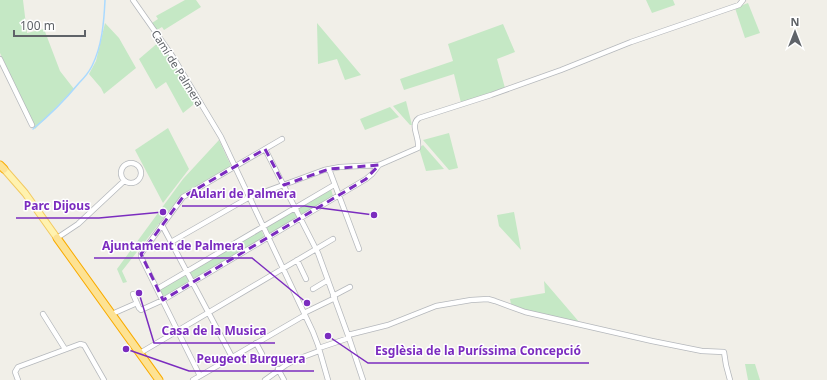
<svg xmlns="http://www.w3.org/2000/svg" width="827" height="380" font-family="'Noto Sans',sans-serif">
	<rect width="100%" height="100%" fill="#f1efe8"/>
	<!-- green -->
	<path fill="#c5e8c5" d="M0,0H23L27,33L44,29L60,71L74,89L35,129L0,53Z
		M185,0H196L201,7L164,30L162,27L157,30L152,23L158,19L156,16Z
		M646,0H673L675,5L652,13Z
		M748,3L760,33L745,38L735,8Z
		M105,23L119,38L136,68L104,94L101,88L89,74L96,61Z
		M317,23L361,75L345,80L337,59L318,64Z
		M503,24L515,52L497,59L505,88L461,103L454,74L404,90L400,79L453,61L448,44Z
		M160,41L198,101L183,113L166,82L156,89L139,59Z
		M406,101L412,125H410L393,106Z
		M390,107L399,117L365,130L360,119Z
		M168,128L189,169L163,203L135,150Z
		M449,133L458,168L449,170L423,140Z
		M219,140L231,166L186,192L180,197L122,271L127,282L123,283L117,269L183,179Z
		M423,145L444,169L426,171L419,148Z
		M331,189L333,196L302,215L298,208Z
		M294,211L298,218L269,235L265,228Z
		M514,212L521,250L499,226L497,215Z
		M261,230L265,238L194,279L190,272Z
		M186,275L189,282L163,297L159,290Z
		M544,281L580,323L526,310L511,304L510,299L545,293Z
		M745,364H755L760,380H748Z"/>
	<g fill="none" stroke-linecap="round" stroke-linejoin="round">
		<!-- stream -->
		<path stroke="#aadaff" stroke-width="1.5" d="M33,129C50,115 65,100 79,83C84,78 89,72 92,66C102,46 104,22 105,0"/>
		<!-- minor casing -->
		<g stroke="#b5b8bc" stroke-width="6">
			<path id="minor" d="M133,0L173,57L221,137L313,332L318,345L328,380
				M0,59L32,125
				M265,149L318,253L349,338L363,380
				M121 173a10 10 0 1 1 20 0a10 10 0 1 1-20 0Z
				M329,169L359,249
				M162,225L232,357
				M57,238L78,224L124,181
				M171,242L248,198L324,170L340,167L379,165L418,148C420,137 409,125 419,118L491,95L561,70L631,42L739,5L743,0
				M297,260L306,279
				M157,289L334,185
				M313,289L328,280
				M133,294L139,308L141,310L163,300L366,179L372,174L379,165
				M333,296L350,287
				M304,313L335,298
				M43,314L65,349
				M112,314L137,303
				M348,335L388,325L436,306L471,300L488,299L495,301L525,312L652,341L702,351L724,352L726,365L730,380
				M256,343L262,354
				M319,348L349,338
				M140,353L333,239
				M278,369L284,380
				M200,376L141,257V254L183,197L282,139
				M18,380L15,372L18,367L80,344L84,345L104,380
				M193,380L305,315
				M265,380L286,365L295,360L319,351"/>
		</g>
		<!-- major casing -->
		<g stroke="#f2c960" stroke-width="8">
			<path id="major" d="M4,169L25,193L57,238"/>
		</g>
		<!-- highway casing -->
		<g stroke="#f9ab00" stroke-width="9">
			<path id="highway" d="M0,165L4,169
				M57,238L159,380"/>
		</g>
		<!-- minor -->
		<use href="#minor" stroke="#fff" stroke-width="4.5"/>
		<!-- major -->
		<use href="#major" stroke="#fff2af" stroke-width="6"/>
		<!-- highway -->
		<use href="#highway" stroke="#fde293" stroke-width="7"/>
	</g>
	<!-- marked area -->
	<path fill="none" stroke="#7b2cbf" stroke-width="3" stroke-dasharray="8 5" stroke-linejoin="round" d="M265,149L284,185L329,169L379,165L366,179L163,300L141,254L183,197Z"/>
	<g text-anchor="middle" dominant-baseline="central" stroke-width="3" stroke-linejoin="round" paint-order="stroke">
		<!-- street labels -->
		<g font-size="11" fill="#5f6368" stroke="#fff">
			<text transform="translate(178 68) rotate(58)">Camí de Palmera</text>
		</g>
	</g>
	<!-- callouts -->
	<path fill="none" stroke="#7b2cbf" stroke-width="1.5" d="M374 215L305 206H182M163 212L99 218H16M307 303L252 258H94M139 293L154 343H275M328 336L368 363H589M126 349L189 371H314"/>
	<g fill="#7b2cbf" stroke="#fff" stroke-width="1.5">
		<circle cx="374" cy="215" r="4"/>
		<circle cx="163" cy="212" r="4"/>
		<circle cx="307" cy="303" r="4"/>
		<circle cx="139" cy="293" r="4"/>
		<circle cx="328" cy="336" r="4"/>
		<circle cx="126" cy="349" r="4"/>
	</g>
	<g font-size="12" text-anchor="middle" font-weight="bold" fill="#7b2cbf" stroke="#fff" stroke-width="3" stroke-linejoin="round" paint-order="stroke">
		<text x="243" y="198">Aulari de Palmera</text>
		<text x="57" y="210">Parc Dijous</text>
		<text x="173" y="250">Ajuntament de Palmera</text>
		<text x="214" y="335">Casa de la Musica</text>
		<text x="478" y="355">Esglèsia de la Puríssima Concepció</text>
		<text x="251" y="363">Peugeot Burguera</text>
	</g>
	<!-- north arrow -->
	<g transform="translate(795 32)" stroke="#ffffff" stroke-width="3" paint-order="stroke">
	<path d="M0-3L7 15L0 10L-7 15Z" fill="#5f6368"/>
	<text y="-6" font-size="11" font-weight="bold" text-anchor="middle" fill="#5f6368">N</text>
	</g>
	<!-- scale -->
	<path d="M14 30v6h71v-6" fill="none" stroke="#5f6368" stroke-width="2"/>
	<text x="20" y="30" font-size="12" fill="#5f6368" stroke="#ffffff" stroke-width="3" paint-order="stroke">100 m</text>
</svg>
